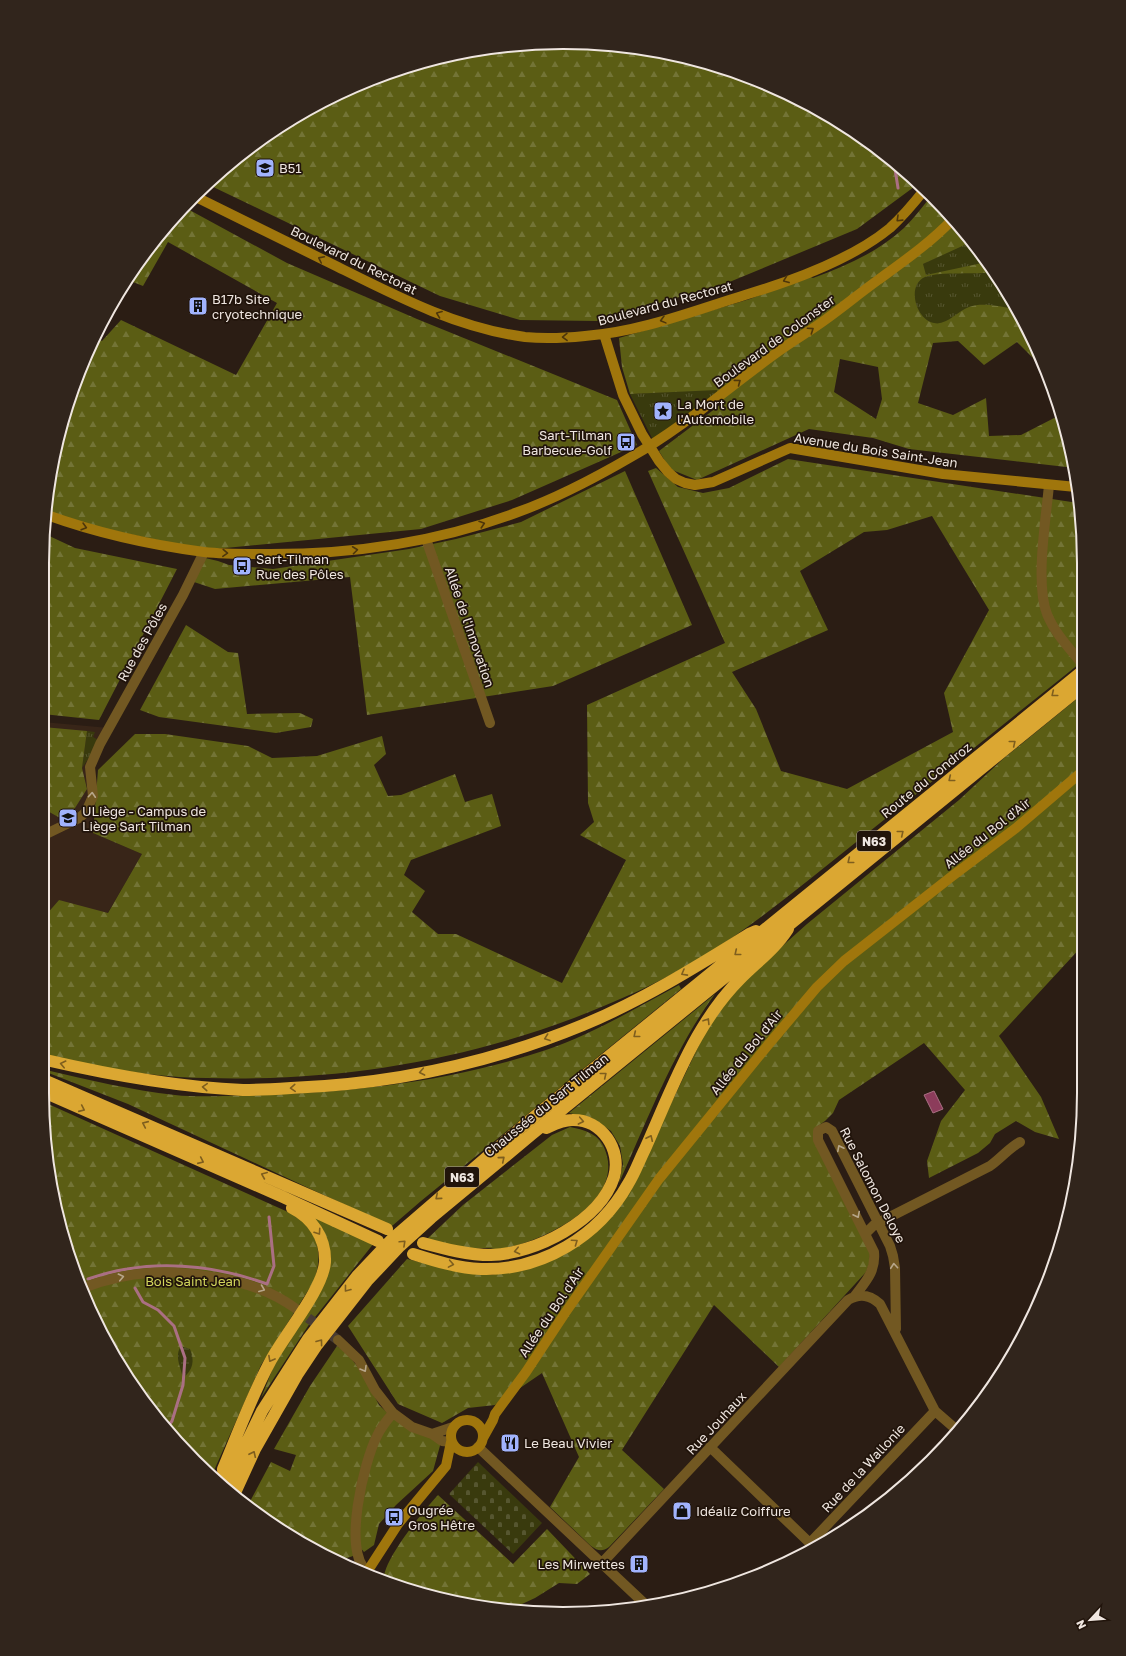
<svg xmlns="http://www.w3.org/2000/svg" width="1126" height="1656" font-family="'Golos Text',sans-serif">
	<defs>
		<pattern id="grass-tufts" width="24" height="20" patternUnits="userSpaceOnUse"><rect width="24" height="20" fill="#393a0d"/><path d="M3 7l-1-3M5 7V3M7 7l1-3M15 17l-1-3M17 17v-4M19 17l1-3" fill="none" stroke="#565630"/></pattern>
		<pattern id="forest-firs" width="22" height="20" patternUnits="userSpaceOnUse"><rect width="22" height="20" fill="#5b5d14"/><path d="M5 1l3.5 6h-7zM16 11l3.5 6h-7z" fill="#737436"/></pattern>
		<pattern id="wetland-marsh" width="20" height="14" patternUnits="userSpaceOnUse"><rect width="20" height="14" fill="#393a0d"/><path d="M1 5h8M5 5V1M11 12h8M15 12V8" fill="none" stroke="#565630"/></pattern>
		<pattern id="cemetery-stones" width="16" height="16" patternUnits="userSpaceOnUse"><rect width="16" height="16" fill="#393a0d"/><path d="M2 7V4a2 2 0 0 1 4 0v3zM10 15v-3a2 2 0 0 1 4 0v3z" fill="#565630"/></pattern>
	</defs>
	<rect width="100%" height="100%" fill="#2b1d14"/>
	<!-- built -->
	<path fill="#382518" d="M43,722L109,728L90,767L93,833L142,854L103,921L59,900L45,916Z"/>
	<!-- grass -->
	<path fill="url(#grass-tufts)" d="M966,236L996,273L1026,329L908,328V279L923,264L937,257Z
		M717,389L719,396L653,440L630,394Z
		M87,731L95,732L93,737L100,741L82,768Z"/>
	<!-- forest -->
	<path fill="url(#forest-firs)" fill-rule="evenodd" d="M563,42L664,52L762,82L852,130L918,184L857,229L727,283L598,321L520,320L440,296L207,184L273,130L363,82L461,52Z
		M932,195L971,242L923,264L926,275L987,262L995,272C976,275 941,271 925,277C906,285 916,320 934,323C946,326 958,311 969,307C983,302 1001,307 1015,309L1044,363L1047,372L1017,342L984,365L958,341L933,343L918,403L953,415L986,398L989,436L1021,435L1060,415L1074,461L1075,468L909,449L873,438L809,429L697,480L670,469L659,451L720,405L717,390L630,394L622,367L619,338L750,299L808,276L813,278C846,266 878,252 904,228C914,218 923,206 932,195ZM840,359L878,367L882,399L876,419L834,392Z
		M184,207L287,263L417,319L617,400L637,445L512,500L421,529L205,550L81,524L47,510L52,462L94,337L102,341L121,320L236,375L277,303L168,242L143,286L128,280L150,246Z
		M788,459L1078,503L1084,563V660C1009,720 935,779 860,839C808,880 758,923 701,958C661,982 618,1001 574,1018C446,1066 316,1084 179,1077C134,1074 90,1065 46,1057L45,916L59,900L108,913L142,854L93,833L98,770L135,734H165L248,746L272,758L317,756L382,736L386,754L374,765L388,796L401,795L455,774L465,802L492,794L501,826L411,860L404,875L425,891L412,912L438,934H456L562,983L626,860L580,835L594,822L588,803L587,705L725,643L648,471L656,468L678,487L703,493L729,488ZM932,516L989,610L944,693L953,732L847,789L781,771L756,709L732,672L828,630L800,571L864,532L887,530Z
		M625,471L692,625L553,686L367,715L350,577L215,589L194,582L205,558L218,561L229,565L273,569L409,549L456,539L521,522Z
		M45,534L75,548L177,569L99,720L43,714L42,563Z
		M186,625L228,652L238,653L247,714L300,713L313,719L311,727L276,733L159,717L140,710Z
		M1084,693V944L999,1036L1041,1097L1059,1139L1035,1132L1016,1121L995,1134L990,1143L978,1153L929,1178L927,1161L941,1121L965,1090L924,1043L839,1100L833,1113L825,1121L815,1128L813,1138L870,1253L869,1264L866,1272L779,1367L714,1305L622,1450L664,1489L609,1547C602,1552 598,1551 591,1546L550,1507L579,1457L542,1373L495,1405L468,1408L442,1423L398,1404L348,1326L407,1259L452,1270L492,1275L568,1251L628,1193L703,1037L719,1011L742,982L807,924L959,800L1003,759Z
		M43,727L87,731L82,768L87,789L75,808L60,818L44,809Z
		M679,985L681,989L421,1201L392,1226L315,1191L128,1104L46,1072V1070C89,1080 131,1090 175,1095C201,1098 234,1095 261,1095C357,1092 454,1081 546,1050C593,1034 636,1008 679,985Z
		M715,994C673,1051 648,1119 619,1183L623,1164L620,1146L611,1131L592,1118L569,1113Z
		M46,1103L297,1216C319,1235 323,1254 314,1281L261,1365L212,1475L171,1437L130,1383L70,1260L46,1161Z
		M570,1127C589,1131 602,1135 607,1156C619,1205 544,1240 506,1248C500,1250 494,1249 488,1248C480,1248 471,1249 463,1248C451,1246 439,1242 427,1239L463,1205L552,1135Z
		M309,1214L374,1243L308,1326L261,1398L277,1358L326,1278Z
		M337,1346L347,1353L363,1374L379,1405L394,1419L441,1442L433,1471L396,1505L379,1524L374,1545L364,1552L353,1539V1556L347,1558H335L247,1507L271,1462L290,1471L296,1455L274,1449L310,1386Z
		M438,1495L513,1564L547,1529L590,1574L577,1584L559,1583L535,1598L509,1610L428,1596L384,1581C381,1562 424,1510 438,1495Z"/>
	<!-- wetland -->
	<path fill="url(#wetland-marsh)" d="M181,1346L190,1349C195,1361 193,1370 183,1378C181,1368 174,1356 181,1346Z"/>
	<!-- cemetery -->
	<path fill="url(#cemetery-stones)" d="M478,1462L542,1523L513,1554L449,1494Z"/>
	<!-- water -->
	<path fill="#8c3c5b" stroke="#aa6f83" d="M934,1091L943,1109L933,1113L924,1095Z"/>
	<g fill="none" stroke-linecap="round" stroke-linejoin="round">
		<!-- stream -->
		<path stroke="#aa6f83" stroke-width="3" d="M886,157L889,165L895,169L898,188
			M88,1279C100,1275 113,1271 127,1269C173,1261 223,1268 267,1284L274,1266L269,1217
			M135,1288L143,1302L158,1310L174,1326L185,1358L183,1385L172,1421L166,1429"/>
		<!-- street-tunnel -->
		<path stroke="#483b33" stroke-width="10" stroke-dasharray="10 5" stroke-linecap="butt" d="M296,1309L338,1340"/>
		<!-- street -->
		<path stroke="#725822" stroke-width="10" d="M1049,485C1046,519 1035,583 1047,614C1055,634 1071,650 1084,666
			M426,539L490,723
			M44,835L79,818L86,812L93,796L90,767L100,744L183,595L204,552
			M866,1233L874,1225L990,1166C1000,1159 1009,1148 1020,1142
			M83,1288C131,1270 169,1269 218,1278C247,1283 271,1291 295,1308
			M854,1297C865,1282 876,1272 874,1252L818,1140V1131L826,1127L832,1131L890,1246L893,1256L895,1268L896,1329
			M338,1340L359,1360L375,1390L393,1413L412,1427L432,1434L442,1441L451,1442
			M432,1434L453,1427
			M478,1447L646,1605
			M710,1447L815,1548
			M810,1543L935,1411
			M602,1563L848,1300C860,1293 870,1295 880,1304L935,1411L958,1431
			M367,1571C342,1552 364,1461 377,1436C381,1427 387,1420 393,1413"/>
		<!-- secondary -->
		<path stroke="#a0760c" stroke-width="10" d="M194,196C242,220 290,243 338,267C398,297 458,328 525,337C544,339 566,338 585,336C640,332 693,311 745,295C792,281 851,260 890,228C903,216 914,203 925,189
			M604,334L623,395L642,434L659,461L668,472L676,479L685,483L695,485L713,482L790,448L943,474L1076,487
			M47,515C97,533 151,545 204,552C222,554 241,554 260,554C346,555 436,543 518,512C557,498 595,478 631,457C684,427 730,386 779,351C794,340 810,331 825,320C843,307 860,293 878,280C904,261 930,243 952,220
			M451 1436a16 16 0 1 1 32 0a16 16 0 1 1-32 0Z
			M483,1438L493,1420L495,1414L526,1372L565,1313L659,1179L768,1045L817,987L844,961L951,877L1016,828L1084,770
			M365,1575L398,1524L446,1466L451,1442"/>
		<!-- highway -->
		<path stroke="#dba732" stroke-width="12" d="M46,1060C111,1075 176,1087 243,1090C259,1090 275,1089 291,1088C391,1084 491,1063 583,1025C641,1001 696,967 749,934L756,931
			M46,1081L387,1229
			M46,1093L283,1197L378,1241
			M423,1243C445,1249 468,1255 491,1255C535,1254 600,1221 614,1177C622,1150 602,1119 572,1120C563,1120 555,1124 546,1128
			M413,1254C435,1261 458,1268 481,1269C542,1271 599,1236 628,1184C635,1173 639,1161 645,1149C662,1111 677,1072 697,1037C709,1016 723,996 740,979C757,962 776,948 788,929
			M224,1485L223,1469C238,1433 252,1395 271,1360C285,1334 323,1289 325,1262C326,1238 312,1218 292,1208
			M225,1487L262,1411L308,1339L358,1275L392,1239L523,1126L1084,670
			M234,1495L255,1449L297,1375L317,1345L367,1281L400,1246L431,1218L531,1135L1084,685"/>
	</g>
	<!-- one-way arrows -->
	<defs><path id="oneway-chevron" d="M-2-3.5L2.5 0L-2 3.5" fill="none" stroke-width="1.6" stroke-linecap="round" stroke-linejoin="round"/></defs>
	<g stroke="#4d360b">
		<use href="#oneway-chevron" transform="translate(899 219) rotate(136)"/>
		<use href="#oneway-chevron" transform="translate(321 259) rotate(-154)"/>
		<use href="#oneway-chevron" transform="translate(786 280) rotate(159)"/>
		<use href="#oneway-chevron" transform="translate(439 314) rotate(-159)"/>
		<use href="#oneway-chevron" transform="translate(663 320) rotate(165)"/>
		<use href="#oneway-chevron" transform="translate(811 330) rotate(-34)"/>
		<use href="#oneway-chevron" transform="translate(565 337) rotate(179)"/>
		<use href="#oneway-chevron" transform="translate(738 382) rotate(-37)"/>
		<use href="#oneway-chevron" transform="translate(482 524) rotate(-18)"/>
		<use href="#oneway-chevron" transform="translate(84 527) rotate(16)"/>
		<use href="#oneway-chevron" transform="translate(355 550) rotate(-7)"/>
		<use href="#oneway-chevron" transform="translate(225 553) rotate(3)"/>
	</g>
	<g stroke="#7e5e1e">
		<use href="#oneway-chevron" transform="translate(1054 694) rotate(141)"/>
		<use href="#oneway-chevron" transform="translate(1013 743) rotate(-39)"/>
		<use href="#oneway-chevron" transform="translate(951 779) rotate(141)"/>
		<use href="#oneway-chevron" transform="translate(901 833) rotate(-39)"/>
		<use href="#oneway-chevron" transform="translate(850 861) rotate(141)"/>
		<use href="#oneway-chevron" transform="translate(737 953) rotate(141)"/>
		<use href="#oneway-chevron" transform="translate(684 973) rotate(151)"/>
		<use href="#oneway-chevron" transform="translate(707 1021) rotate(-58)"/>
		<use href="#oneway-chevron" transform="translate(636 1035) rotate(141)"/>
		<use href="#oneway-chevron" transform="translate(547 1038) rotate(160)"/>
		<use href="#oneway-chevron" transform="translate(63 1064) rotate(-167)"/>
		<use href="#oneway-chevron" transform="translate(422 1072) rotate(169)"/>
		<use href="#oneway-chevron" transform="translate(604 1075) rotate(-39)"/>
		<use href="#oneway-chevron" transform="translate(205 1087) rotate(-176)"/>
		<use href="#oneway-chevron" transform="translate(293 1088) rotate(177)"/>
		<use href="#oneway-chevron" transform="translate(82 1109) rotate(24)"/>
		<use href="#oneway-chevron" transform="translate(581 1121) rotate(11)"/>
		<use href="#oneway-chevron" transform="translate(145 1124) rotate(-156)"/>
		<use href="#oneway-chevron" transform="translate(650 1138) rotate(-65)"/>
		<use href="#oneway-chevron" transform="translate(502 1159) rotate(-40)"/>
		<use href="#oneway-chevron" transform="translate(201 1161) rotate(24)"/>
		<use href="#oneway-chevron" transform="translate(264 1175) rotate(-157)"/>
		<use href="#oneway-chevron" transform="translate(438 1197) rotate(140)"/>
		<use href="#oneway-chevron" transform="translate(318 1232) rotate(56)"/>
		<use href="#oneway-chevron" transform="translate(575 1242) rotate(-35)"/>
		<use href="#oneway-chevron" transform="translate(403 1243) rotate(-43)"/>
		<use href="#oneway-chevron" transform="translate(517 1251) rotate(167)"/>
		<use href="#oneway-chevron" transform="translate(451 1264) rotate(10)"/>
		<use href="#oneway-chevron" transform="translate(347 1289) rotate(128)"/>
		<use href="#oneway-chevron" transform="translate(320 1342) rotate(-53)"/>
		<use href="#oneway-chevron" transform="translate(271 1359) rotate(119)"/>
		<use href="#oneway-chevron" transform="translate(253 1454) rotate(-65)"/>
	</g>
	<g stroke="#b7a68a">
		<use href="#oneway-chevron" transform="translate(92 795) rotate(-86)"/>
		<use href="#oneway-chevron" transform="translate(840 1148) rotate(-117)"/>
		<use href="#oneway-chevron" transform="translate(857 1215) rotate(63)"/>
		<use href="#oneway-chevron" transform="translate(894 1266) rotate(-95)"/>
		<use href="#oneway-chevron" transform="translate(121 1277) rotate(-12)"/>
		<use href="#oneway-chevron" transform="translate(262 1289) rotate(22)"/>
		<use href="#oneway-chevron" transform="translate(364 1369) rotate(60)"/>
	</g>
	<!-- icons -->
	<defs>
		<g id="university-square" transform="scale(1)"><rect x="-9" y="-9" width="18" height="18" rx="4" fill="#a1b3fd" stroke="#21140b"/><path d="M0-5L7-2L0 1L-7-2ZM-4 1L0 2.5L4 1V4Q0 6-4 4Z" fill="#111"/></g>
		<g id="building-square" transform="scale(1)"><rect x="-9" y="-9" width="18" height="18" rx="4" fill="#a1b3fd" stroke="#21140b"/><path d="M-4-6H4V6H1V3H-1V6H-4ZM-2.5-4.3h1.7v1.8h-1.7ZM.8-4.3h1.7v1.8H.8ZM-2.5-1h1.7V.8h-1.7ZM.8-1h1.7V.8H.8Z" fill="#111"/></g>
		<g id="sight-square" transform="scale(1)"><rect x="-9" y="-9" width="18" height="18" rx="4" fill="#a1b3fd" stroke="#21140b"/><path d="M0-6L1.8-2.2L6-1.7L2.9 1.2L3.7 5.4L0 3.3L-3.7 5.4L-2.9 1.2L-6-1.7L-1.8-2.2Z" fill="#111"/></g>
		<g id="bus-square" transform="scale(1)"><rect x="-9" y="-9" width="18" height="18" rx="4" fill="#a1b3fd" stroke="#21140b"/><path d="M-5-6H5V4H4V6H2V4H-2V6H-4V4H-5ZM-3.5-4V0h7V-4ZM-3.5 1.2v1.5H-2V1.2ZM2 1.2v1.5H3.5V1.2Z" fill="#111"/></g>
		<g id="restaurant-square" transform="scale(1)"><rect x="-9" y="-9" width="18" height="18" rx="4" fill="#a1b3fd" stroke="#21140b"/><path d="M-5-6h1v4h1v-4h1v4h1v-4h1v5L-1.5 .5V6h-2V.5L-5-1ZM5-6V6H3V1.5H1.5Q1.5-4 5-6Z" fill="#111"/></g>
		<g id="shop-square" transform="scale(1)"><rect x="-9" y="-9" width="18" height="18" rx="4" fill="#a1b3fd" stroke="#21140b"/><path d="M-5-2.5h2.3a2.7 3.5 0 0 1 5.4 0H5L5.5 6h-11ZM-1.5-2.5h3a1.5 2.3 0 0 0-3 0Z" fill="#111"/></g>
	</defs>
	<g fill-rule="evenodd">
		<use href="#university-square" x="265" y="168"/>
		<use href="#building-square" x="198" y="306"/>
		<use href="#sight-square" x="663" y="411"/>
		<use href="#bus-square" x="626" y="442"/>
		<use href="#bus-square" x="242" y="566"/>
		<use href="#university-square" x="68" y="818"/>
		<use href="#restaurant-square" x="510" y="1443"/>
		<use href="#shop-square" x="682" y="1511"/>
		<use href="#bus-square" x="394" y="1517"/>
		<use href="#building-square" x="639" y="1564"/>
	</g>
	<g text-anchor="middle" dominant-baseline="central" stroke-width="3.5" stroke-linejoin="round" paint-order="stroke">
		<!-- shield labels -->
		<g fill="#21140b" stroke="#b1a7a0" stroke-width="1">
			<rect x="857" y="831" width="34" height="20" rx="3"/>
			<rect x="445" y="1167" width="34" height="20" rx="3"/>
		</g>
		<g font-size="12" font-weight="bold" fill="#efe6e0">
			<text x="874" y="841">N63</text>
			<text x="462" y="1177">N63</text>
		</g>
		<!-- poi labels -->
		<g font-size="13" fill="#efe6e0" stroke="#21140b" text-anchor="start">
			<text x="279" y="168">B51</text>
			<text x="212" y="299">B17b Site<tspan x="212" dy="15">cryotechnique</tspan></text>
			<text x="677" y="404">La Mort de<tspan x="677" dy="15">l'Automobile</tspan></text>
			<text x="612" y="435" text-anchor="end">Sart-Tilman<tspan x="612" dy="15">Barbecue-Golf</tspan></text>
			<text x="256" y="559">Sart-Tilman<tspan x="256" dy="15">Rue des Pôles</tspan></text>
			<text x="82" y="811">ULiège - Campus de<tspan x="82" dy="15">Liège Sart Tilman</tspan></text>
			<text x="524" y="1443">Le Beau Vivier</text>
			<text x="408" y="1510">Ougrée<tspan x="408" dy="15">Gros Hêtre</tspan></text>
			<text x="696" y="1511">Idéaliz Coiffure</text>
			<text x="625" y="1564" text-anchor="end">Les Mirwettes</text>
		</g>
		<!-- street labels -->
		<g font-size="13" fill="#efe6e0" stroke="#21140b">
			<text transform="translate(354 260) rotate(26)">Boulevard du Rectorat</text>
			<text transform="translate(665 303) rotate(-15)">Boulevard du Rectorat</text>
			<text transform="translate(774 341) rotate(-36)">Boulevard de Colonster</text>
			<text transform="translate(876 450) rotate(9)">Avenue du Bois Saint-Jean</text>
			<text transform="translate(470 627) rotate(71)">Allée de l'Innovation</text>
			<text transform="translate(142 642) rotate(-61)">Rue des Pôles</text>
			<text transform="translate(926 780) rotate(-39)">Route du Condroz</text>
			<text transform="translate(987 833) rotate(-38)">Allée du Bol d'Air</text>
			<text transform="translate(746 1052) rotate(-51)">Allée du Bol d'Air</text>
			<text transform="translate(546 1105) rotate(-39)">Chaussée du Sart Tilman</text>
			<text transform="translate(873 1185) rotate(63)">Rue Salomon Deloye</text>
			<text transform="translate(551 1312) rotate(-56)">Allée du Bol d'Air</text>
			<text transform="translate(716 1423) rotate(-47)">Rue Jouhaux</text>
			<text transform="translate(863 1468) rotate(-47)">Rue de la Wallonie</text>
		</g>
		<!-- park labels -->
		<g font-size="13" fill="#d2d65c" stroke="#21140b">
			<text x="193" y="1281">Bois Saint Jean</text>
		</g>
	</g>
	<!-- crop -->
	<path d="M0 0H1126V1656H0ZM563 49H563A514 514 0 0 1 1077 563V1093A514 514 0 0 1 563 1607H563A514 514 0 0 1 49 1093V563A514 514 0 0 1 563 49Z" fill="#31251c" fill-rule="evenodd"/>
	<path fill="none" stroke="#efe6e0" stroke-width="2" d="M563 49H563A514 514 0 0 1 1077 563V1093A514 514 0 0 1 563 1607H563A514 514 0 0 1 49 1093V563A514 514 0 0 1 563 49Z"/>
	<!-- north arrow -->
	<g transform="translate(1090 1620) rotate(244)" stroke="#21140b" stroke-width="3" paint-order="stroke">
	<path d="M0-3L7 15L0 10L-7 15Z" fill="#efe6e0"/>
	<text y="-6" font-size="11" font-weight="bold" text-anchor="middle" fill="#efe6e0">N</text>
	</g>
</svg>
